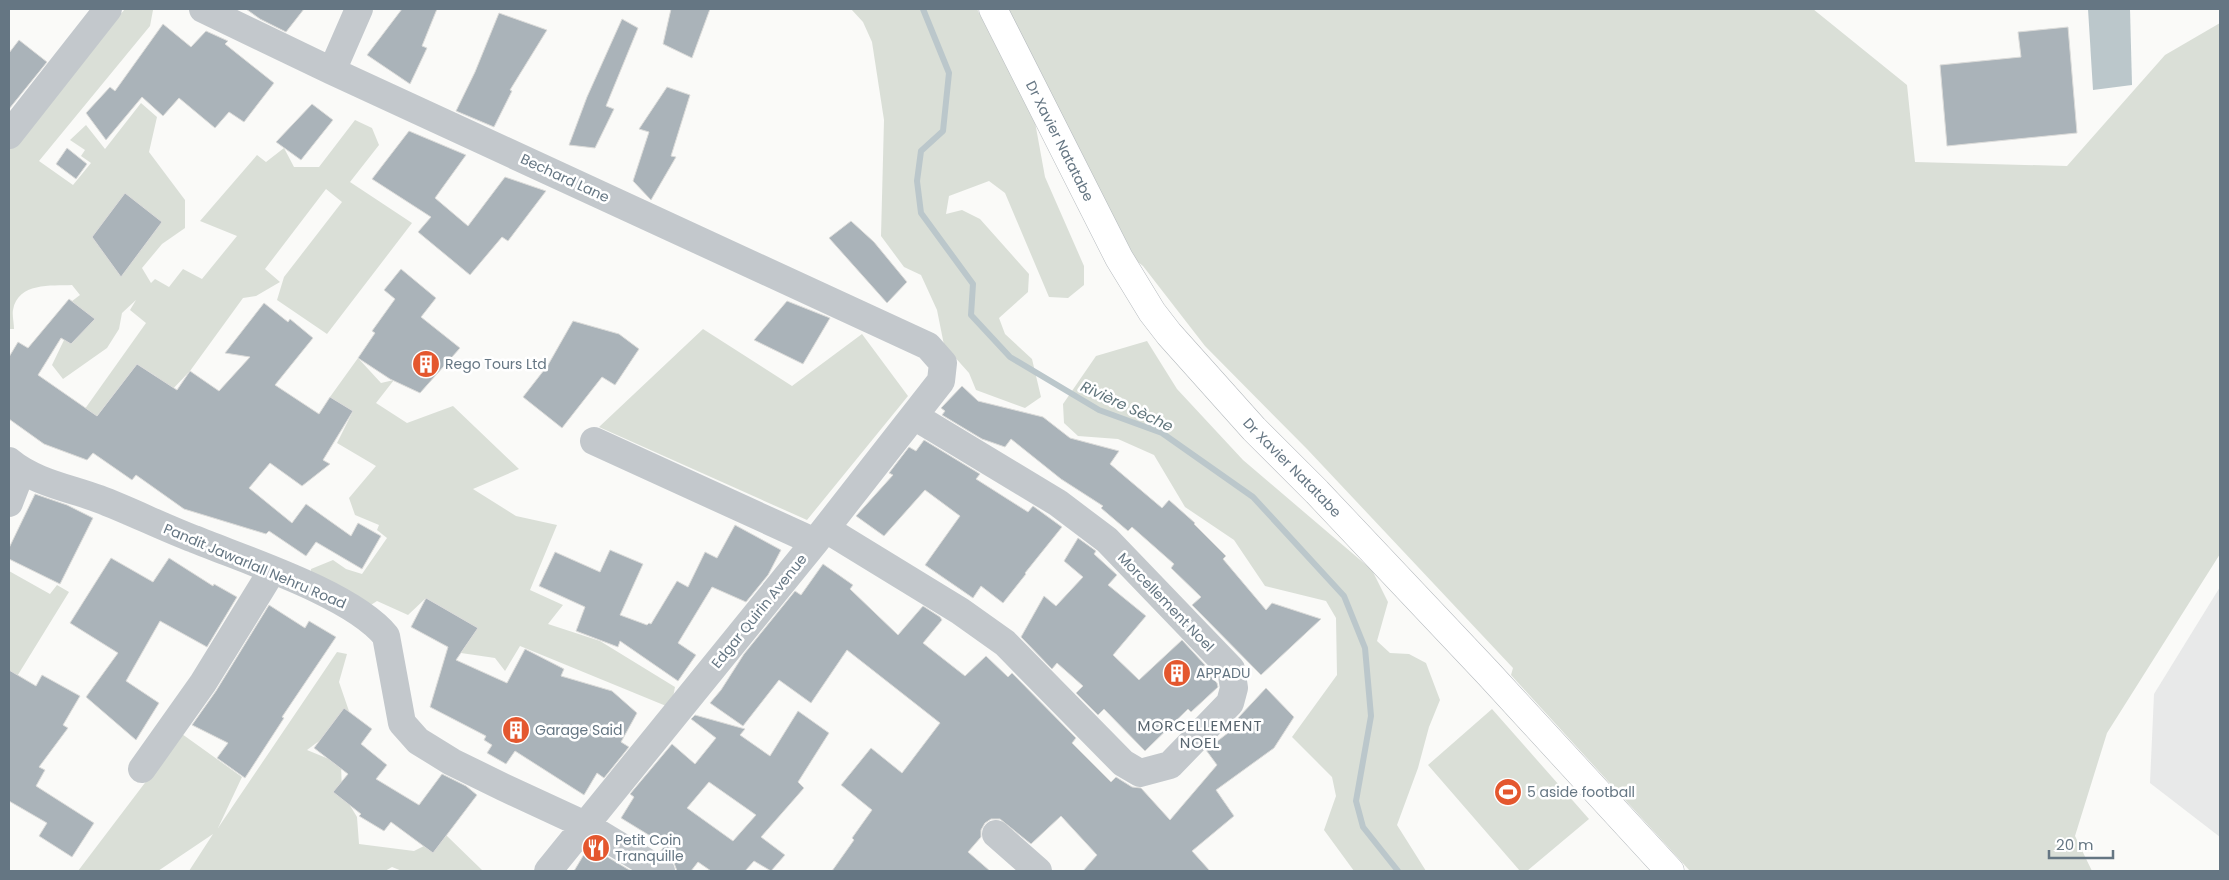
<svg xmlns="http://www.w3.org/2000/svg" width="2229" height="880" font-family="Poppins,sans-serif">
	<rect width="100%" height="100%" fill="#fafaf8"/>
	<!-- built -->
	<path fill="#e8e9e9" d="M2220,587V837L2150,783L2154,694Z"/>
	<!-- green -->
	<path fill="#dadfd7" d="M125,9L153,10L150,26L39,161L73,185L91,163L81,156L85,150L70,140L86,125L105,149L141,103L157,117L149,152L185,200V228L162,244L142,268L151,283L155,279L169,287L183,269L202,279L237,236L200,221L257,155L266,162L284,148L294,167H319L355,120L372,128L379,145L350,182L412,223L327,334L277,300L284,277L342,202L326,189L265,269L280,282L256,296L243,298L190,371L168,394L156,376L137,364L96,417L82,413L146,323L130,310L136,300L122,313L119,329L107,348L63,379L52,365L64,340L70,331L59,311L80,295L72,285C51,286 18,282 13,310C12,315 14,323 14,329H9V144Z
		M851,9H977L1035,122L1045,177L1084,266V285L1068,298L1049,297L1005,193L989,181L949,196L946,214L962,210L980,219L1029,274L1028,292L999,318L1005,334L1032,359L1041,397L1025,408L976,390L969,373L944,345L937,310L921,275L904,267L881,236L884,120L872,42L863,22Z
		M1008,9H1813L1907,85L1915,162L2067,166L2165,55L2220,23V554L2107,733L2075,836L2092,871H1690L1511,675L1513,668L1307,449L1205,346L1143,266L1128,254Z
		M703,329L792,386L862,334L908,396L807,520L599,427Z
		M1147,341L1177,389L1243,460L1372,570L1388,602L1377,641L1390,653L1409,654L1426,663L1440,700L1429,727L1418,768L1397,825L1426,871H1354L1324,830L1336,796L1332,777L1292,737L1337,675L1336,618L1326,601L1265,586L1234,540L1185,507L1154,455L1118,439L1078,436L1064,423L1063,404L1096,356Z
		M358,358L381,383L394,380L376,403L407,423L453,406L519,469L473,489L516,516L557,525L530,590L563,605L548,624L600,641L675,687L671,708L520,646L505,671L495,658L461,653L478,628L426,598L408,615L377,601L360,612L310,593L311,569L333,560L346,569L362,574L387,538L377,530L379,525L355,515L349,498L376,466L337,443L353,411L330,397Z
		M9,571L50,594L57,585L69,592L16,678L9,674Z
		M337,652L347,654L339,682L351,717L307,750L341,764L342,792L357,817L359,844L414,851L446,835L483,871H402L392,867L385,871H189L213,834L158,871H78L182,734L242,777L218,828Z
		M1492,709L1589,819L1527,871H1520L1428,765Z"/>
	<!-- water -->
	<path fill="#bbc7cb" d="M2088,9H2130L2132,85L2093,90Z"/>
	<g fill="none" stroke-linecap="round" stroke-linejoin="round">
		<!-- stream -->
		<path stroke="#bbc7cb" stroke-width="6" d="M923,9L949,73L943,131L921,151L917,181L921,213L973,284L971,315L1010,357L1099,410L1162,433L1253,497L1344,596L1365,648L1371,716L1356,801L1363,827L1398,871"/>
	</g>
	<!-- building -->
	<path fill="#aab3b9" stroke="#dcdcda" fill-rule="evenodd" d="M246,9H304L286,32L260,19Z
		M402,9H437L422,46L427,48L410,84L367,55Z
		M671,9H710L692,58L663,44Z
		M499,13L547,30L510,90L512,91L494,127L456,111L475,72Z
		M622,19L638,28L606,106L614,109L595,148L569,145L587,97Z
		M163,24L191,47L206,31L228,41L225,44L274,83L244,122L229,112L215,128L179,98L163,116L142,97L106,140L86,113L110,87L115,91Z
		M2068,27L2077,133L1947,146L1940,65L2021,57L2018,32Z
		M19,40L47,62L9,109V53Z
		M667,87L690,95L671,156L676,157L651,200L633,181L649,132L639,129Z
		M312,104L333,120L301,160L276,142Z
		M409,131L466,155L435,198L468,226L505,177L546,191L508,241L502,237L470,275L418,232L431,217L372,179Z
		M67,148L87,164L76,179L56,164Z
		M125,193L162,222L121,277L92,237Z
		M851,221L874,242L907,282L887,303L829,238Z
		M401,269L436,298L421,317L460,348L420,393L390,379L358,358L375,333L372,331L395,299L384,290Z
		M69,299L95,319L71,344L61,338L38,375L97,416L137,364L177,390L190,371L219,391L250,357L225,353L264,303L288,322L290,319L313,338L275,385L319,414L330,397L353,411L323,460L330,464L302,486L270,463L249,488L292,523L306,504L351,536L358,523L381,536L362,569L316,542L306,556L269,531L266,534L184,509L136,475L132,480L93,453L87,460L44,444L9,419V357L18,342L28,348Z
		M787,301L830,318L803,364L754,340Z
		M573,321L619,334L639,349L615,385L602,377L562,428L523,397L548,365Z
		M962,386L978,401L1043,417L1070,438L1119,451L1110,464L1162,508L1169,500L1195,523L1194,524L1226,556L1223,559L1266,610L1272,603L1321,619L1261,675L1192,605L1201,597L1171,568L1174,564L1132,527L1128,531L1101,508L1103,506L1061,479L1011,439L1005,447L982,439L942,415L945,411L941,408Z
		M924,440L980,474L976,479L1028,512L1033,506L1062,527L1025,573L1026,574L1003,603L981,586L973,598L925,565L960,516L925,490L884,536L856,516L893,475L889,473L909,447L916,451Z
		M35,494L67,505L93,518L60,584L9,559V548Z
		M735,525L781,550L768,575L746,602L712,587L678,643L696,655L678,681L620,641L618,647L576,631L585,607L539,586L555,552L600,572L610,550L643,564L620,615L647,625L649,623L651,624L677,581L688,587L705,552L717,558Z
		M1078,538L1096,551L1094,554L1117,575L1108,585L1146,616L1113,655L1139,680L1182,640L1205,665L1202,667L1217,683L1218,687L1191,712L1188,709L1145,751L1104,709L1098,715L1076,693L1083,686L1057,663L1052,669L1021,637L1044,596L1056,606L1083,577L1064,561Z
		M111,558L153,582L169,558L213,586L214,584L237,597L207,647L160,621L126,681L159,703L136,740L86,697L118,653L70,623Z
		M823,564L853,585L850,589L898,635L923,606L940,617L942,620L923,643L965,676L986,656L1008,677L1012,673L1076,738L1072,743L1111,782L1116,777L1132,787L1141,788L1170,820L1217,765L1206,750L1242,722L1238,718L1266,688L1294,717L1274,748L1216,790L1234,816L1192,851L1210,871H1083L1097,855L1061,816L1031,844L1000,819H991L985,823L981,830V837L968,852L990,871H832L854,840L852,838L872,810L841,785L871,748L902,773L940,723L847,650L811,703L779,680L743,726L710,703L721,690L744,654L795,591L801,595Z
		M426,598L478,628L456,660L507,683L525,649L564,669L561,676L612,691L637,713L621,742L629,747L604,778L597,773L584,795L515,751L506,764L487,753L492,745L484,740L486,736L430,707L448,647L411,627Z
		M269,605L305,628L309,621L336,637L282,717L284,718L245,778L217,758L228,743L192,725L216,691Z
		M9,670L36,686L42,675L80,696L63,725L68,728L39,767L45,770L36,786L94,823L72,857L39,836L47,823L9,801Z
		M344,708L372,729L361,744L387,765L376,779L419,805L442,774L466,786L477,795L433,853L391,822L384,831L359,816L361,814L333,792L348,774L314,748Z
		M798,711L829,733L798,782L804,788L761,837L785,855L771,871L754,861L745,871H711L698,862L691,871H677L674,863L660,852L665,845L621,818L634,797L630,794L672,744L695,764L716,738L691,719L695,715L745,729L740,735L770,756ZM709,782L756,815L733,841L687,808Z
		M589,846L631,871H574Z"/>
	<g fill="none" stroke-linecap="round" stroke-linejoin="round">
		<!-- major casing -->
		<g stroke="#b5babe" stroke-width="29">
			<g id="major">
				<path id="s1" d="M993,9L1119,258L1152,312L1169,334L1254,429L1317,492L1488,673L1670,871"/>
			</g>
		</g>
		<!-- minor -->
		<path stroke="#c3c8cc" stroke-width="28" d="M203,9L332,71L928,346L943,363L941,381L815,542L548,871
			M332,71L359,9
			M9,135L108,9
			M594,441L815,542
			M9,461C34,482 69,488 99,499C131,511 162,527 194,539C245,560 352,594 386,636L402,723L418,741L452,762L503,787L585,825L661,871
			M9,503L21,472
			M826,529L960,611L1005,643L1123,763L1140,773L1170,765L1230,703L1234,688L1231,669L1107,540L1058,503L914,416
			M142,769L203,683L272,571
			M996,834L1038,871"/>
		<!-- major -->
		<use href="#major" stroke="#fff" stroke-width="28"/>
	</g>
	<!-- icons -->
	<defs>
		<g id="building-disc" transform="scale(1.4375)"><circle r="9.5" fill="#e4572e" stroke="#fff"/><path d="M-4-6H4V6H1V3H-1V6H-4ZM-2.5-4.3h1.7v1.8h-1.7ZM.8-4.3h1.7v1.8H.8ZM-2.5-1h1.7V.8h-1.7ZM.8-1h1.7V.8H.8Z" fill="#fff"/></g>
		<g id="stadium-disc" transform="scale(1.4375)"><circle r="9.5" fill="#e4572e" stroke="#fff"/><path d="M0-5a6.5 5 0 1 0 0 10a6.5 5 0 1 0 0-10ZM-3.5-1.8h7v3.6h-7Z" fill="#fff"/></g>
		<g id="restaurant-disc" transform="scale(1.4375)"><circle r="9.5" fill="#e4572e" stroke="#fff"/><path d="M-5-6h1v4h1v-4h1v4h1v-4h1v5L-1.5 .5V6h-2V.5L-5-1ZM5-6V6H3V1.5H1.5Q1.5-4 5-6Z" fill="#fff"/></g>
	</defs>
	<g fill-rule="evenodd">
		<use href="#building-disc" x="426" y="364"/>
		<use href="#building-disc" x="1177" y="673"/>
		<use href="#building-disc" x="516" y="730"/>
		<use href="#stadium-disc" x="1508" y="792"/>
		<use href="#restaurant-disc" x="596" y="848"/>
	</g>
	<g text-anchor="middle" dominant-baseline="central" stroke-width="5" stroke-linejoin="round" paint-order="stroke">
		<!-- street labels -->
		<g font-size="14" fill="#657683" stroke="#fff">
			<text stroke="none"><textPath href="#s1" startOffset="148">Dr Xavier Natatabe</textPath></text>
			<text transform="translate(565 178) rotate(25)">Bechard Lane</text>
			<text stroke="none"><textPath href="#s1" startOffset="552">Dr Xavier Natatabe</textPath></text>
			<text transform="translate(255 566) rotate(23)">Pandit Jawarlall Nehru Road</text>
			<text transform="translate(1166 602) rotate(46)">Morcellement Noel</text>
			<text transform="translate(759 611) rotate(-51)">Edgar Quirin Avenue</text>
		</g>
		<!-- poi labels -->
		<g font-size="14" fill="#657683" stroke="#fff" text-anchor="start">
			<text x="445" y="364">Rego Tours Ltd</text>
			<text x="1196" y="673">APPADU</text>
			<text x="535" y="730">Garage Said</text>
			<text x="1527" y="792">5 aside football</text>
			<text x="615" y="840">Petit Coin<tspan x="615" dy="16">Tranquille</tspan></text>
		</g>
		<!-- water labels -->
		<g font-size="15" font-style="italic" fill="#60757c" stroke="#fff">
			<text transform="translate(1127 406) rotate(25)">Rivière Sèche</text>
		</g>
		<!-- neighbourhood labels -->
		<g font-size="15" letter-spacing="1" fill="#57646e" stroke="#fff">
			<text x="1200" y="725">MORCELLEMENT<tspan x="1200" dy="17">NOEL</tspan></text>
		</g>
	</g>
	<!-- border -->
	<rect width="2229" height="880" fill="none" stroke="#657683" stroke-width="20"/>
	<!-- scale -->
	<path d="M2049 850v8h64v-8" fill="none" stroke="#657683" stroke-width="2.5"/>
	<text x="2056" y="850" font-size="15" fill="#657683" stroke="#ffffff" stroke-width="4" paint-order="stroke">20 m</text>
</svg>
